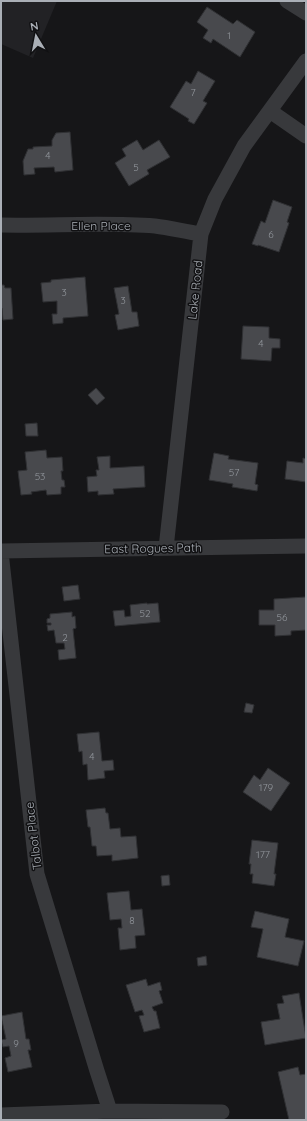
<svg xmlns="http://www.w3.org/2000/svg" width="307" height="1121" font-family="Quicksand,sans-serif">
	<rect width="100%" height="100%" fill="#161618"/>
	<!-- built -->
	<path fill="#222225" d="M1,1H57L33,58L1,44Z"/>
	<!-- building -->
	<path fill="#48494d" stroke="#303134" d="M207,7L233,24L237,20L255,32L240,57L213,39L211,43L203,38L208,30L197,22Z
		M198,71L215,81L203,101L207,103L194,124L188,121L189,119L170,107L186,81L191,84Z
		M70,132L73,170L55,172L54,167L34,168L35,174L24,175L23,161L28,149H33V147L52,146V140L56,133Z
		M137,140L143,150L159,140L170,157L147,170L149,174L129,186L115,163L126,156L122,149Z
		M273,200L292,207L287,222L289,223L279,252L258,245V246L252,244L261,221L265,223Z
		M85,277L88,316L63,318V323L53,324L52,314H57V301L43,302L41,283L51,282V280Z
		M1,285H4L5,288H11L13,319L3,320L2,308H1Z
		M128,286L132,312H137L139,326L118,330L115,315L119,314L114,288Z
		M243,326L269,327V338L280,339V348H272L271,361L241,359Z
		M96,388L105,398L97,405L88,395Z
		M37,423L38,436H26L25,424Z
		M46,450L47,458L62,457L63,471H61L62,480H64L65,487H61V494L47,495L46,490L31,492L32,494L21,495L18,471L27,470L25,452Z
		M214,453L229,456L228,459L258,463L255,484L258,485L257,491L232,487L233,484L209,480Z
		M110,456V468L144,466L145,487L113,489L114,494L98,495V491L88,492L87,477L97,476L96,470H99L97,457Z
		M303,458L306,459V482L285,479L287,461L303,463Z
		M78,585L80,599L64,601L62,587Z
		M306,597V630L291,631V635L275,636V625H259V610H274V599Z
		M147,603V604L158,603L160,622L115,626L113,611L124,610L125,617L131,616L130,605Z
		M72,612V617L75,616L76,628L73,629L76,658L59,660L58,650L65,649L64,643H56L54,630L48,631L47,625H51V623H47V619L50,618V614Z
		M246,703L254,705L252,713L244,712Z
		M99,732L102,761L113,760L114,770L104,771L105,778L88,780L87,764L83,765L82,751L79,752L77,734Z
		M268,768L290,783L271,811L243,792L254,775L260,780Z
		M105,808L106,813H108L110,829L120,828L121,837L136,836L138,858L112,861V855L97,856L96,846H92L90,827H88L86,810Z
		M252,840L278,843L274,874H276L274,886L252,883L253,874H250L251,864H249Z
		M169,875L170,885L162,886L161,876Z
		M129,891L131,910L142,909L145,935L135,936L136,948L120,950L118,928H122L121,919L110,920L107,893Z
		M255,911L289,919L285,937L304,941L298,966L257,957L263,929L251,927Z
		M206,956L207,965L198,966L197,958Z
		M146,979L148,986L160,982L162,990L159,991L163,1003L152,1007L154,1011H156L160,1028L144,1032L139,1016L144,1015L142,1010L135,1012L126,985Z
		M299,993L306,1038L265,1045L261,1022L280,1019L277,1004L284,1003L282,996Z
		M22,1012L26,1039H29L31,1050H28L32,1067L8,1072L5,1058L11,1056L9,1046L3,1047L1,1040L6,1039L1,1016Z
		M298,1067L300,1075L306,1074V1120H289L278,1072Z"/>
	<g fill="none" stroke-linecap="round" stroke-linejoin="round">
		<!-- minor -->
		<path stroke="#38393c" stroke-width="15" d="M287,1L306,13
			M270,111L306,136
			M1,225C52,226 104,222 155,226C171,228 186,232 201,234
			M166,548L201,234L215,199L244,146L306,61
			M1,551L306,546
			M1,552L37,874L97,1071L110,1111
			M1,1115L110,1111L222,1112"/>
	</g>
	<g text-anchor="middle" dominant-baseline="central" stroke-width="3" stroke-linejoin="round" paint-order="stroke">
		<!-- number labels -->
		<g font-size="10" fill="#92969c">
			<text x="229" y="35">1</text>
			<text x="193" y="92">7</text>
			<text x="48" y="155">4</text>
			<text x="136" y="167">5</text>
			<text x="271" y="234">6</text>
			<text x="64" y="292">3</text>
			<text x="123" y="300">3</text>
			<text x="261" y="343">4</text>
			<text x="234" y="472">57</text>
			<text x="40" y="476">53</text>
			<text x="145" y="613">52</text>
			<text x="282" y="617">56</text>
			<text x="65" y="637">2</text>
			<text x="92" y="756">4</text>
			<text x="266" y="787">179</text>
			<text x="263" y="854">177</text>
			<text x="132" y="920">8</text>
			<text x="16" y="1043">9</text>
		</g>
		<!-- street labels -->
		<g font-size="12" fill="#aaafb6" stroke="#111113">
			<text x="101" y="225">Ellen Place</text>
			<text transform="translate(195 290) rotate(-84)">Lake Road</text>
			<text transform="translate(153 548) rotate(-1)">East Rogues Path</text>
			<text transform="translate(33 836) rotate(-97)">Talbot Place</text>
		</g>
	</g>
	<!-- border -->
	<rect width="307" height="1121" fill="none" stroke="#aaafb6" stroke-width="4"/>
	<!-- north arrow -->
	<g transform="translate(36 36) rotate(350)" stroke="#111113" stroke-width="3" paint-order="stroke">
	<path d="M0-3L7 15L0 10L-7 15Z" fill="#aaafb6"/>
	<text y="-6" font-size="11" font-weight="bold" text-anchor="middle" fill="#aaafb6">N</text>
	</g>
</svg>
